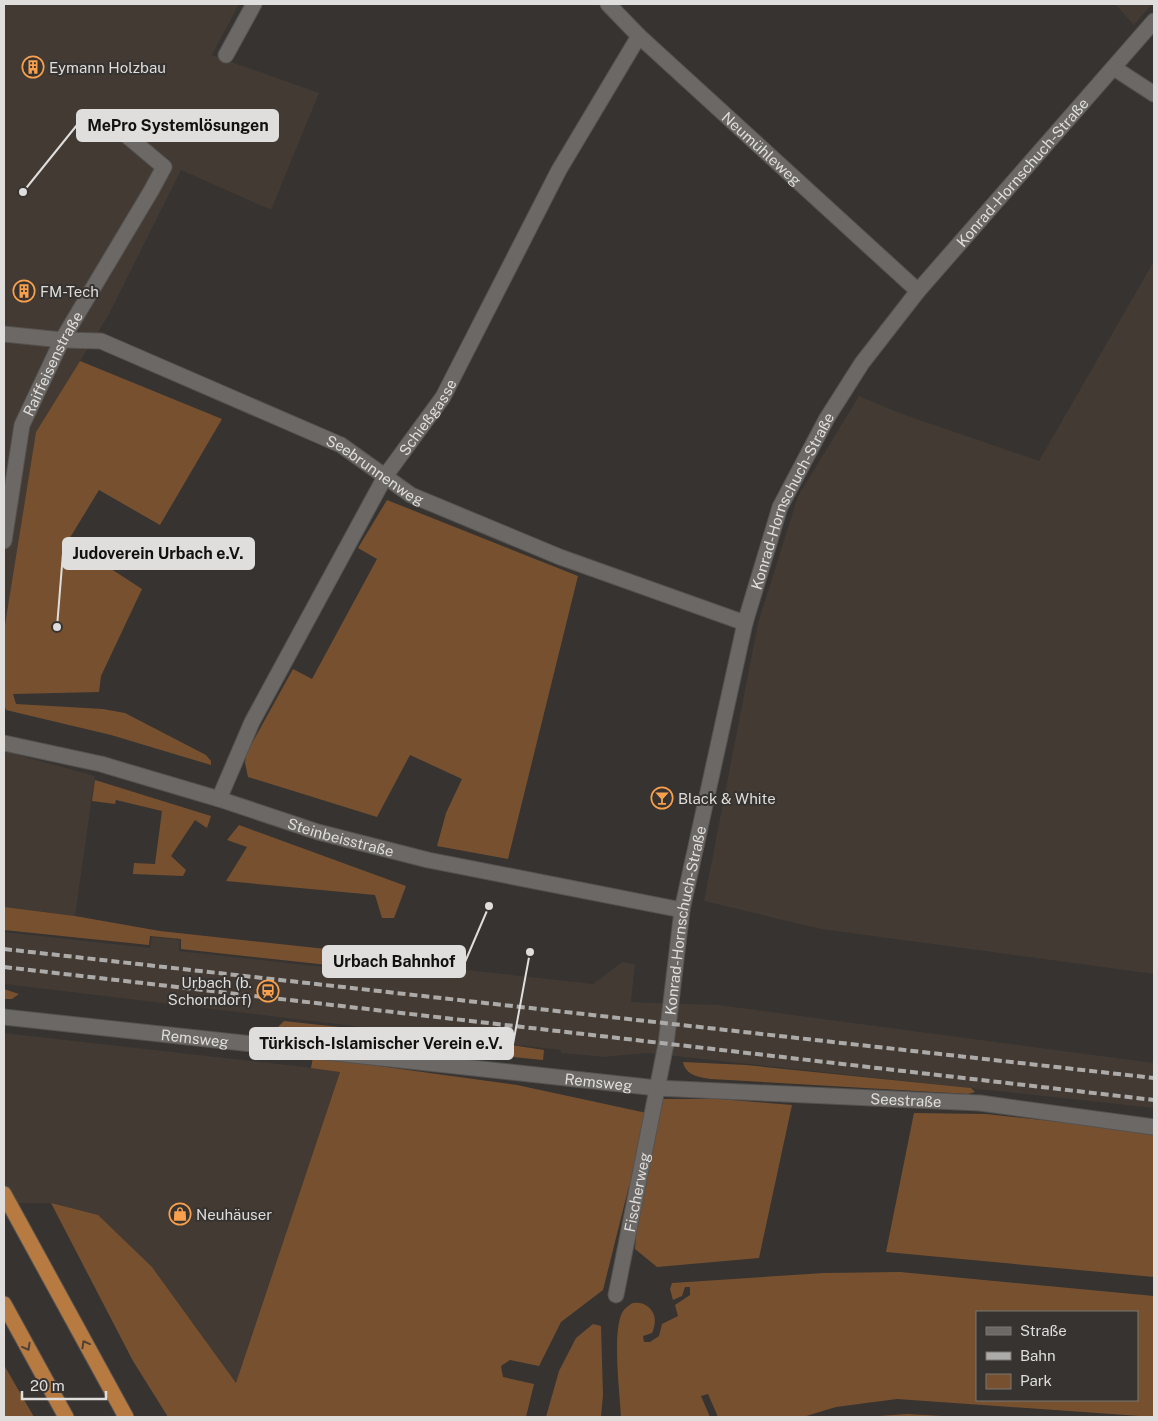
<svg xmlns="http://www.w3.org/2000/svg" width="1158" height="1421" font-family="'Public Sans',sans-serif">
	<rect width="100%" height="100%" fill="#363331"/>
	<!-- built -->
	<path fill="#423a33" d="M4,4H239L212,55L319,93L271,210L181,170L108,316L36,432L4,631Z
		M1115,4H1152L1134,25Z
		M1154,261V974L821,929L704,901L758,623L798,496L859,396L902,414L1039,461Z
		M4,751L95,776L75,916L4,907Z
		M4,932L150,948L152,937L174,939L180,940L179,951L396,975L397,962L593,984L622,962L635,964L631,1002L718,1005L1154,1063V1108L647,1053L604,1057L561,1053V1050L509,1044V1049L486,1046V1042L4,984Z
		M4,1033L340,1071L236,1384L152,1267L51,1203H4Z"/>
	<!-- green -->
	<path fill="#77512f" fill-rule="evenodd" d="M80,361L222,419L160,525L99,490L68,541L142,589L101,676L99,692L13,694L16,704L103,709L125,713L206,755L211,761V765L111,735L6,710L4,704V631L36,432Z
		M387,500L578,576L508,859L437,846L446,813L462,779L410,755L377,817L248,777L245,763L246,754L293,669L312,679L377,559L358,548Z
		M95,780L211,816L207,828L195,820L171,856L186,870L183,876L133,874L134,863L155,864L162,811L116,800L115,804L92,801Z
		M239,825L406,886L394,918H382L375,895L226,881L247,847L227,840Z
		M4,907L75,916L160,931L391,956L397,962V969L393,972L181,949V939L150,936L149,945L4,930Z
		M4,989L19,994L12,999H4Z
		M284,1021L486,1043V1050L509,1052L511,1045L544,1050L543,1060L283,1034L278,1027Z
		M313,1057L517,1085L656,1115L659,1099H720L792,1105L759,1258L657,1267L635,1249L640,1189L629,1186L603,1290L561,1322L539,1366L510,1360L501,1366L503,1377L534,1384L526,1417H168L133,1361L51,1203L98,1215L152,1267L236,1383L340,1072L311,1068Z
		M683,1062L746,1065L971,1088L975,1092L968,1094L711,1079C699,1077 686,1076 683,1062Z
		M914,1113L986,1114L1154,1132V1277L886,1252Z
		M900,1272L1154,1296V1417L897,1399L836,1407L803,1417H718L708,1394L701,1396L710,1417H621C620,1394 612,1333 622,1313C624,1309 629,1305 633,1303C637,1302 644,1303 647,1306C657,1313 656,1324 652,1333L643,1336L644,1342H650L659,1336L662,1324L678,1316L675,1305L690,1295V1287H685L682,1296L673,1300L670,1289L672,1283L824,1273ZM977,1312H1137V1400H977Z
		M593,1324L601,1326L603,1395L601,1417H546L559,1371L576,1338Z
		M4,1365L34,1417H4Z
		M907,1414L960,1417H865Z"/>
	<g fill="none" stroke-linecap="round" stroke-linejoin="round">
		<!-- minor casing -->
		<g stroke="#545250" stroke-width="17">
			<g id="minor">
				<path id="s1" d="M608,4L639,36L918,291"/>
				<path d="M226,55L254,4"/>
				<path d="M1114,68L1154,94"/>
				<path id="s2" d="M4,334L62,340L101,341L341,445L411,495L560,557L745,623"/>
				<path id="s3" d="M4,541L22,425L62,340L151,191L164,167L126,135"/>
				<path id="s4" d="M4,743L101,764L219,799L318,832L428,860L682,910"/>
				<path id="s5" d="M219,799L252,722L386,475L443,397L559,170L639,36"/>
				<path id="s6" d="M4,1017L657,1088L980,1103L1154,1127"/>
				<path id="s7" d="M616,1295L666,1044L682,910L745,623L780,507L827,418L862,363L918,291L1154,21"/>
			</g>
		</g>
		<!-- trunk casing -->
		<g stroke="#545250" stroke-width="17">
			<path id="trunk" d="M4,1194L126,1417
				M4,1304L66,1417"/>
		</g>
		<!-- minor -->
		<use href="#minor" stroke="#6b6865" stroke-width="15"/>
		<!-- trunk -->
		<use href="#trunk" stroke="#b77a41" stroke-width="15"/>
		<!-- rail -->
		<path stroke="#acaba9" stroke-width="4" stroke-dasharray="8 4" stroke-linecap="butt" d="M4,949L1154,1078
			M4,967L1154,1100"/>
	</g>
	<!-- one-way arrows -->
	<defs><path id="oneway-chevron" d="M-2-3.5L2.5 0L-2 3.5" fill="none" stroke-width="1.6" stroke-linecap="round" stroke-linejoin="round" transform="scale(1.25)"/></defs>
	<g stroke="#504134">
		<use href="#oneway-chevron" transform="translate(85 1344) rotate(-119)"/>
		<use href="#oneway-chevron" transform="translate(27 1347) rotate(61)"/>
	</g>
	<!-- icons -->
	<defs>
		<g id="building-ring" transform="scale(1.125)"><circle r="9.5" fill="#363331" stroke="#f9a04d" stroke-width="1.5"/><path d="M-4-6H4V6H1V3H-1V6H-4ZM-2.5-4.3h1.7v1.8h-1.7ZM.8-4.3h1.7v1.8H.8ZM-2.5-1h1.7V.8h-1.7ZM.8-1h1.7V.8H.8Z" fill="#f9a04d"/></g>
		<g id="bar-ring" transform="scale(1.125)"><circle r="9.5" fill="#363331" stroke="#f9a04d" stroke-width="1.5"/><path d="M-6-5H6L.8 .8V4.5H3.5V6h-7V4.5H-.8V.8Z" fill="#f9a04d"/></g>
		<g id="station-ring" transform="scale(1.125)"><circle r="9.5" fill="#363331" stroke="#f9a04d" stroke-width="1.5"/><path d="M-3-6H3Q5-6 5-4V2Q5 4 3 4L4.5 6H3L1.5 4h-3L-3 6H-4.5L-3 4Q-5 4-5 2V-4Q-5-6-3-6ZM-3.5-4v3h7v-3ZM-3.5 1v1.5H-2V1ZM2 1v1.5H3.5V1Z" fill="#f9a04d"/></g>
		<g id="shop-ring" transform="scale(1.125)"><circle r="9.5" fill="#363331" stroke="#f9a04d" stroke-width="1.5"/><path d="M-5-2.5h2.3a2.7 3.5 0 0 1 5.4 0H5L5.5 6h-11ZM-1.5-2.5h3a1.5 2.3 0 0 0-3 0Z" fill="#f9a04d"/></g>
	</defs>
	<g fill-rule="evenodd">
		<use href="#building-ring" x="33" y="67"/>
		<use href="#building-ring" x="24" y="291"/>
		<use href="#bar-ring" x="662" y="798"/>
		<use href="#station-ring" x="268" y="991"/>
		<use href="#shop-ring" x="180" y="1214"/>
	</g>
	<g text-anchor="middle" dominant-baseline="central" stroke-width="4" stroke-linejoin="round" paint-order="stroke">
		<!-- poi labels -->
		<g font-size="15" fill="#dfdedc" stroke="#363331" text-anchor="start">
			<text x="49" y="67">Eymann Holzbau</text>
			<text x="40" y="291">FM-Tech</text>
			<text x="678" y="798">Black &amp; White</text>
			<text x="252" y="982" text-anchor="end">Urbach (b.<tspan x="252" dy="17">Schorndorf)</tspan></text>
			<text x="196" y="1214">Neuhäuser</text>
		</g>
		<!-- street labels -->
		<g font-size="15" fill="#dfdedc" stroke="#363331">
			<text stroke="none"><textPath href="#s1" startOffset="211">Neumühleweg</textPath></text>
			<text stroke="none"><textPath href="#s7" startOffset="1221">Konrad-Hornschuch-Straße</textPath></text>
			<text stroke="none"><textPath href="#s3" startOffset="186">Raiffeisenstraße</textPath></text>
			<text stroke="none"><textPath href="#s5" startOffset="436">Schießgasse</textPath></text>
			<text stroke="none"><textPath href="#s2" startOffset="401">Seebrunnenweg</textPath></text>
			<text stroke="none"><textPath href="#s7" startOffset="816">Konrad-Hornschuch-Straße</textPath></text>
			<text stroke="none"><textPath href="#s4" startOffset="350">Steinbeisstraße</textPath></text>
			<text stroke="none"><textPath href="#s7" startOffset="381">Konrad-Hornschuch-Straße</textPath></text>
			<text stroke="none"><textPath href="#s6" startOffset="192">Remsweg</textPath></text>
			<text stroke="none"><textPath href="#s6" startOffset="598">Remsweg</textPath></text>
			<text stroke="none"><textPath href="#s6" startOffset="906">Seestraße</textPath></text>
			<text stroke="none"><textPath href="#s7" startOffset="105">Fischerweg</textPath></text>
		</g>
	</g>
	<!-- callouts -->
	<path fill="none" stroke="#dfdedc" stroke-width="2" d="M23 192L77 125M57 627L63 553M489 906L465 962M530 952L513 1044"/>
	<g fill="#dfdedc" stroke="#363331" stroke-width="2">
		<circle cx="23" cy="192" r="5"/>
		<circle cx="57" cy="627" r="5"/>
		<circle cx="489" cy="906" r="5"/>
		<circle cx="530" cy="952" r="5"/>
	</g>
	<g fill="#dfdedc" stroke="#dfdedc" stroke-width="2">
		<rect x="77" y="110" width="201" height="31" rx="5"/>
		<rect x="63" y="538" width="191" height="31" rx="5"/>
		<rect x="323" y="946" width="142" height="31" rx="5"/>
		<rect x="250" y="1028" width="263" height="31" rx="5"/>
	</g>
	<g font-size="16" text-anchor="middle" font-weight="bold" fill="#111">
		<text x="178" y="131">MePro Systemlösungen</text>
		<text x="158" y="559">Judoverein Urbach e.V.</text>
		<text x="394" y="967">Urbach Bahnhof</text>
		<text x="381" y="1049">Türkisch-Islamischer Verein e.V.</text>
	</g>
	<!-- border -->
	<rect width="1158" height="1421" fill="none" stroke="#dfdedc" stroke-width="10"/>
	<!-- legend -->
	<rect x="976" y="1311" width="162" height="90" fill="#363331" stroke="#7a7775"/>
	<rect x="986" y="1327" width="25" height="8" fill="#6b6865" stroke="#7a7775"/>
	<text x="1020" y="1336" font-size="15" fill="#dfdedc">Straße</text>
	<rect x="986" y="1352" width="25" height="8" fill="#acaba9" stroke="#7a7775"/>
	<text x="1020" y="1361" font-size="15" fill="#dfdedc">Bahn</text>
	<rect x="986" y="1374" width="25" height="15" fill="#77512f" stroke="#7a7775"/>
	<text x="1020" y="1386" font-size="15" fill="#dfdedc">Park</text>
	<!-- scale -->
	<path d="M22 1391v8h84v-8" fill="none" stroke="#dfdedc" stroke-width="2.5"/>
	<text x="30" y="1391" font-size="15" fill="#dfdedc" stroke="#363331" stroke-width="4" paint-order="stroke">20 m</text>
</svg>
